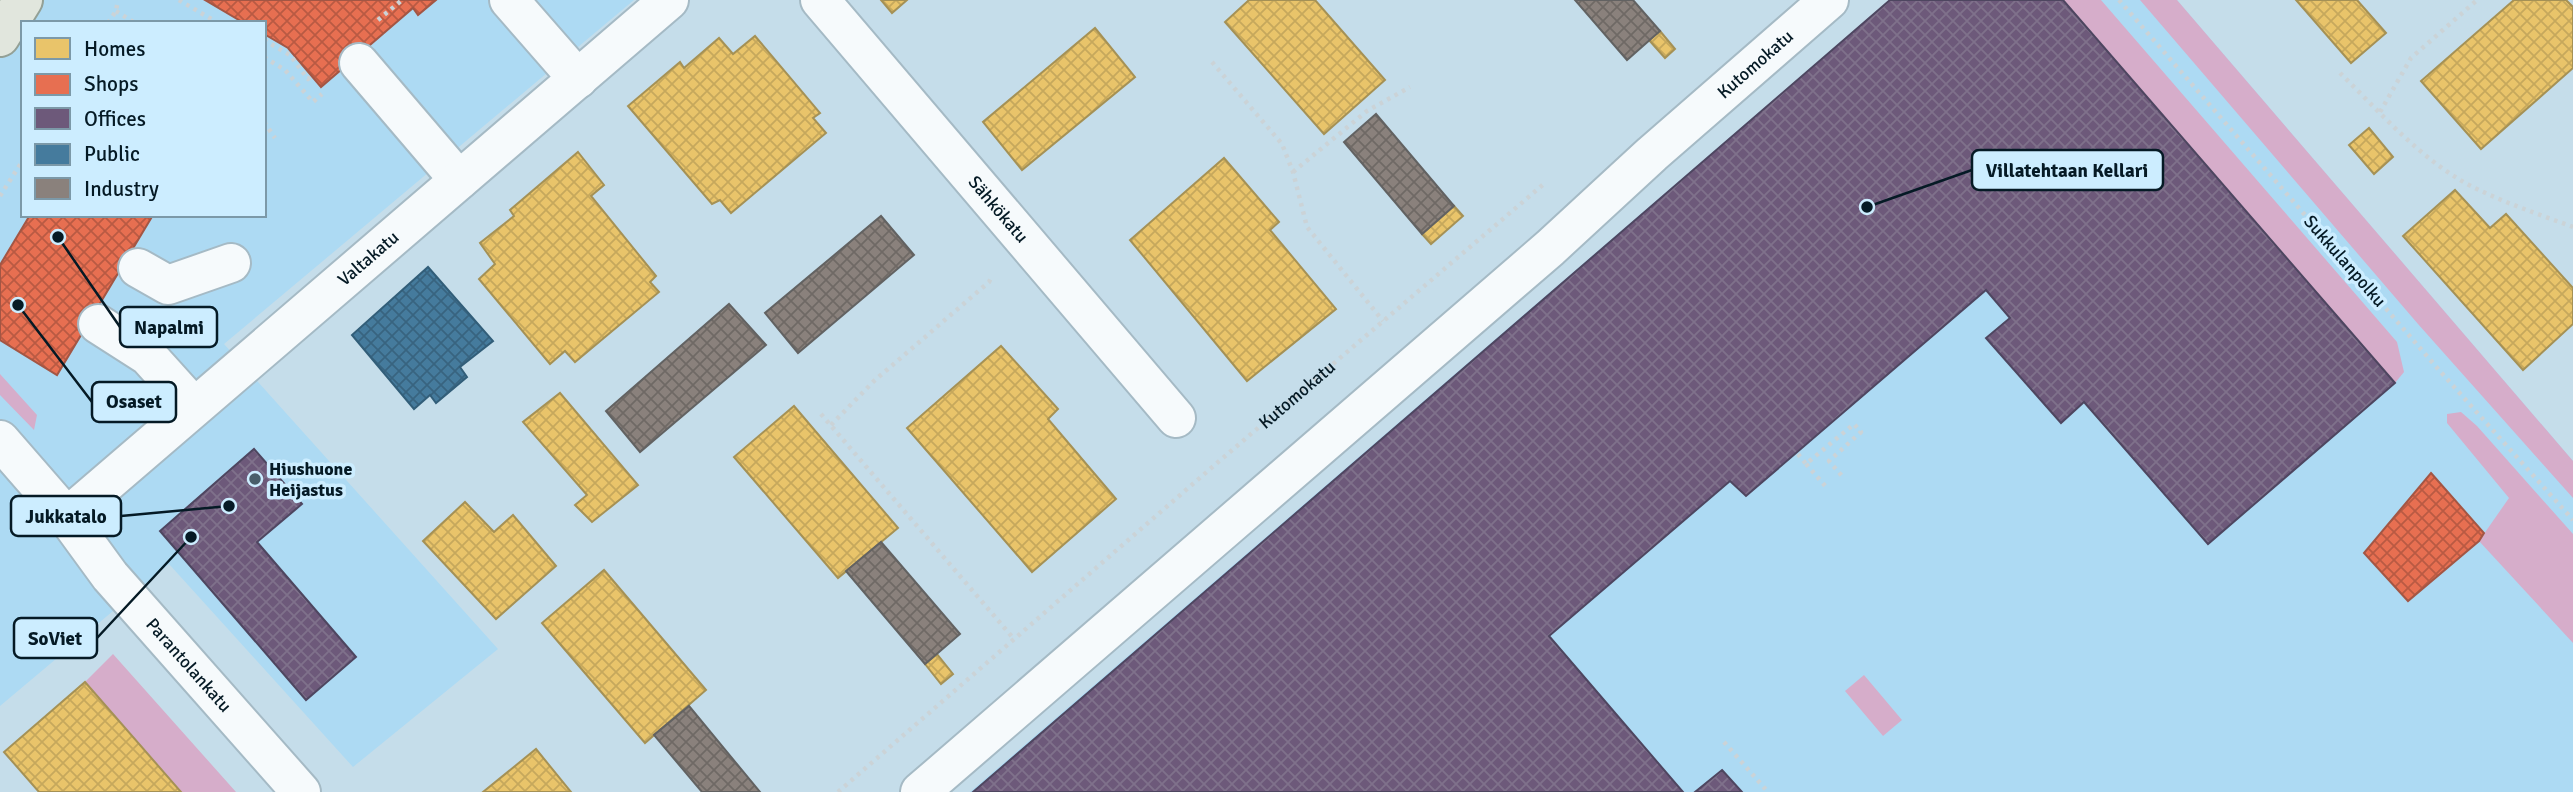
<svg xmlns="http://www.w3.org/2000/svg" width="2573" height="792" font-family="Signika,sans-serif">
	<defs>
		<pattern id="homes-cross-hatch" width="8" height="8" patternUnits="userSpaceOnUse" patternTransform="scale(1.75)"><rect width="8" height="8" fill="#e9c46a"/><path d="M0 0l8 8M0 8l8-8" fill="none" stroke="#c6a85c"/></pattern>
		<pattern id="shops-cross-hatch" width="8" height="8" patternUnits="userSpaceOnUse" patternTransform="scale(1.75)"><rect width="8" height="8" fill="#e76f51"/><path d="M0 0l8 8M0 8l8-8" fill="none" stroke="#b95a43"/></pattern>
		<pattern id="offices-cross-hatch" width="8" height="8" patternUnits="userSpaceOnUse" patternTransform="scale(1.75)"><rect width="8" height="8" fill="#6d597a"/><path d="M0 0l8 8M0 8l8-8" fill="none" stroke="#7f718b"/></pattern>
		<pattern id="public-cross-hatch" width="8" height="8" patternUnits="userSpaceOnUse" patternTransform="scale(1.75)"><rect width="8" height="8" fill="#457b9d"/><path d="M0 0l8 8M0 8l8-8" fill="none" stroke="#386480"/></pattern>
		<pattern id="industry-cross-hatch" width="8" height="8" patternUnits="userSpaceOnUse" patternTransform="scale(1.75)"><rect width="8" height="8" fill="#8a817c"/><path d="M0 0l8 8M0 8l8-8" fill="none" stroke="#6f6965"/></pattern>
	</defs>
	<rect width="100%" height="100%" fill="#c5ddea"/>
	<!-- built -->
	<path fill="#addaf3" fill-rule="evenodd" d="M0,0H634L224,344L498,649L353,767L169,564L0,706ZM23,23H264V215H23Z
		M1889,0H2177L2573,461V792H970Z"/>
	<!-- green -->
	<path fill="#d6adca" d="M2063,0H2101L2397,342L2404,372L2395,383Z
		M2140,0H2177L2573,461V498L2418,324Z
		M0,374L37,415L34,430L0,395Z
		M2461,412L2477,426L2573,534V643L2479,541L2509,498L2447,423V414Z
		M113,654L236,792H181L85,682Z
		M1864,675L1902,720L1883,736L1845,691Z"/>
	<!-- homes -->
	<path fill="url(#homes-cross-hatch)" stroke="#a59155" stroke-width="2" d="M881,0H907L892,13Z
		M1249,0H1315L1385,80L1324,134L1225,22Z
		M2296,0H2357L2386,33L2351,63Z
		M2514,0H2566L2573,7V68L2481,149L2421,81Z
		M1095,28L1135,77L1022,170L983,122Z
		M1660,31L1675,49L1665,58L1649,40Z
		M755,36L820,113L813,118L826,133L731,213L720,200L712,204L628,106L680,62L684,68L719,38L733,54Z
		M2369,128L2393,157L2374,174L2349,145Z
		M578,152L604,185L591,196L656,276L650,282L659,292L575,362L565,351L550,364L479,279L495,264L480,243L514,216L510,210Z
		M1224,158L1279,222L1270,230L1336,309L1247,381L1130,240Z
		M2455,190L2490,228L2506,214L2573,288V324L2523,370L2403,236Z
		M1454,206L1463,216L1431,244L1422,234Z
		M1001,346L1058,409L1048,419L1116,499L1032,572L907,428Z
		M560,393L638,485L592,522L575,505L587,495L523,422Z
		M794,406L898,528L838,578L734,457Z
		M465,502L494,532L513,515L556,566L496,619L423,541Z
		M604,570L706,690L645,743L542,623Z
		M937,654L953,674L941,684L925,664Z
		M85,682L181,792H39L4,752Z
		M536,749L571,792H483Z"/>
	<!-- shops -->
	<path fill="url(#shops-cross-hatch)" stroke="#a35644" stroke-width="2" d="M205,0H436L418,15L413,8L321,87L288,48L264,34V23H244Z
		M30,215H153L57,375L0,340V265Z
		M2431,473L2484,533L2479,541L2408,601L2364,553Z"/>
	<!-- offices -->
	<path fill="url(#offices-cross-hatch)" stroke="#4e4660" stroke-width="2" d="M1890,0H2063L2395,383L2208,544L2084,402L2061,423L1986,338L2010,318L1986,290L1746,496L1730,481L1549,636L1683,792H973Z
		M254,449L302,504L257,542L356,657L306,700L160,531Z
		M1722,770L1742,792H1695Z"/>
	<!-- public -->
	<path fill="url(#public-cross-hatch)" stroke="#325e79" stroke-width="2" d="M428,267L493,341L460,367L467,377L436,403L430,395L414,409L352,335Z"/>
	<!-- industry -->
	<path fill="url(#industry-cross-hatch)" stroke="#626262" stroke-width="2" d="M1575,0H1633L1660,31L1627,60Z
		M1376,114L1454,206L1422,234L1344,142Z
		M881,216L914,255L798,353L765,313Z
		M729,304L766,345L640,452L606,411Z
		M881,542L960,634L925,664L846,571Z
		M689,706L760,792H702L654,735Z"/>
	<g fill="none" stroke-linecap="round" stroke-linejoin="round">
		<!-- minor casing -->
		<g stroke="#a5bac5" stroke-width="42">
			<g id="minor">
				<path d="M509,0L578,79"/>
				<path id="s2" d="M820,0L1176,418"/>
				<path d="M359,63L459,180"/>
				<path d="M138,268L168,285L231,263"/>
				<path d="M98,324L148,356L194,407"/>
				<path id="s3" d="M0,440L67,517L110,576L301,792"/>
				<path id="s4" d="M67,517L669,0"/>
				<path id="s5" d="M920,792L1550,248L1652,154L1829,0"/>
			</g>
		</g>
		<!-- major casing -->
		<g stroke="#93a096" stroke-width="42">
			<path id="major" d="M0,37L23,0"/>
		</g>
		<!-- path -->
		<g stroke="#cbd3d7" stroke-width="4.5" stroke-dasharray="3.5 5" stroke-linecap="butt">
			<path d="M179,0L218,23"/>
			<path d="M2119,0L2439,370L2573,520"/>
			<path d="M116,11L135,23"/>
			<path d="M378,20L402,0"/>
			<path d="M108,23L116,11L118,0"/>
			<path d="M264,40L290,55L308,79L313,75"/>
			<path d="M264,57L285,70L313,102L322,94"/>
			<path d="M1212,62L1282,144L1293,172L1307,227L1383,321"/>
			<path d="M2340,73C2380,112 2419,158 2469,185C2502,202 2538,214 2573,227"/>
			<path d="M2380,112L2411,58L2476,1"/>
			<path d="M264,122L275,138"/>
			<path d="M1293,172L1367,111L1410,87"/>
			<path d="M0,196L23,160"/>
			<path d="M821,414L1014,639"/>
			<path d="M831,425L874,381L989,282L992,276"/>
			<path d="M1798,454L1806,464L1854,424L1861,432L1829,461L1842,476"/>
			<path d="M1806,464L1827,488"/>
			<path d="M1724,742L1768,792"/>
			<path id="s1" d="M838,792L1217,463L1545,183"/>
		</g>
		<!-- minor -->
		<use href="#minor" stroke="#f6fafc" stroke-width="38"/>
		<!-- major -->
		<use href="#major" stroke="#e1e6dd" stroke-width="38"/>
	</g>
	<!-- markers -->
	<circle fill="#485e6a" stroke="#ccedff" stroke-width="2.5" cx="255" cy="479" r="7"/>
	<g text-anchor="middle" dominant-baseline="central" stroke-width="7" stroke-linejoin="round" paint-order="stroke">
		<!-- street labels -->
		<g font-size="18" fill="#051a25" stroke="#ccedff">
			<text stroke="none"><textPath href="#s5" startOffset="1108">Kutomokatu</textPath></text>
			<text stroke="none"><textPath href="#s2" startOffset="275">Sähkökatu</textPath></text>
			<text stroke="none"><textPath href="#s4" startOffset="397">Valtakatu</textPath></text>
			<text transform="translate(2345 261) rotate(49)">Sukkulanpolku</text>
			<text stroke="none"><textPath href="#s1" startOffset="607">Kutomokatu</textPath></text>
			<text stroke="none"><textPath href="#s3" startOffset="294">Parantolankatu</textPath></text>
		</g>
		<!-- poi labels -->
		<g font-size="18" font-weight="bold" fill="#051a25" stroke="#ccedff" text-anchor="start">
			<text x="269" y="469">Hiushuone<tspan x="269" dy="21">Heijastus</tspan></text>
		</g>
	</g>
	<!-- callouts -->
	<path fill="none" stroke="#051a25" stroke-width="2.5" d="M1867 207L1972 170M58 237L120 327M18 305L92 402M229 506L121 516M191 537L97 638"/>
	<g fill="#051a25" stroke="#ccedff" stroke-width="2.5">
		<circle cx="1867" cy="207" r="7"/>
		<circle cx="58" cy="237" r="7"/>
		<circle cx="18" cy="305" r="7"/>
		<circle cx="229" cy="506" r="7"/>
		<circle cx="191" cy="537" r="7"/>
	</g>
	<g fill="#ccedff" stroke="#051a25" stroke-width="2.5">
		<rect x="1972" y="150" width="191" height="40" rx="7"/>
		<rect x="120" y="307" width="97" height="40" rx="7"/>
		<rect x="92" y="382" width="84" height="40" rx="7"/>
		<rect x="11" y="496" width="110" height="40" rx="7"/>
		<rect x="14" y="618" width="83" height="40" rx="7"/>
	</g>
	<g font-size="19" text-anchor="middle" font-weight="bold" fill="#051a25">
		<text x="2067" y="177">Villatehtaan Kellari</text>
		<text x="169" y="334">Napalmi</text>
		<text x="134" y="408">Osaset</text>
		<text x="66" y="523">Jukkatalo</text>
		<text x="55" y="645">SoViet</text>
	</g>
	<!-- legend -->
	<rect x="21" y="21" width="245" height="196" fill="#ccedff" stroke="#7c99a8" stroke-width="2"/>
	<rect x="35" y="38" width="35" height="21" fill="#e9c46a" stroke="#7c99a8" stroke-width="2"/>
	<text x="84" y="56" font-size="21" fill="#051a25">Homes</text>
	<rect x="35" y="74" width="35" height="21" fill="#e76f51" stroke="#7c99a8" stroke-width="2"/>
	<text x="84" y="91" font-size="21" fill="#051a25">Shops</text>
	<rect x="35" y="108" width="35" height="21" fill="#6d597a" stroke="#7c99a8" stroke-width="2"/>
	<text x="84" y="126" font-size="21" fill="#051a25">Offices</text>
	<rect x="35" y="144" width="35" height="21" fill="#457b9d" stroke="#7c99a8" stroke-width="2"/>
	<text x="84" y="161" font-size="21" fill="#051a25">Public</text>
	<rect x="35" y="178" width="35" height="21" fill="#8a817c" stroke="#7c99a8" stroke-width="2"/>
	<text x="84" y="196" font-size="21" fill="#051a25">Industry</text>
</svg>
